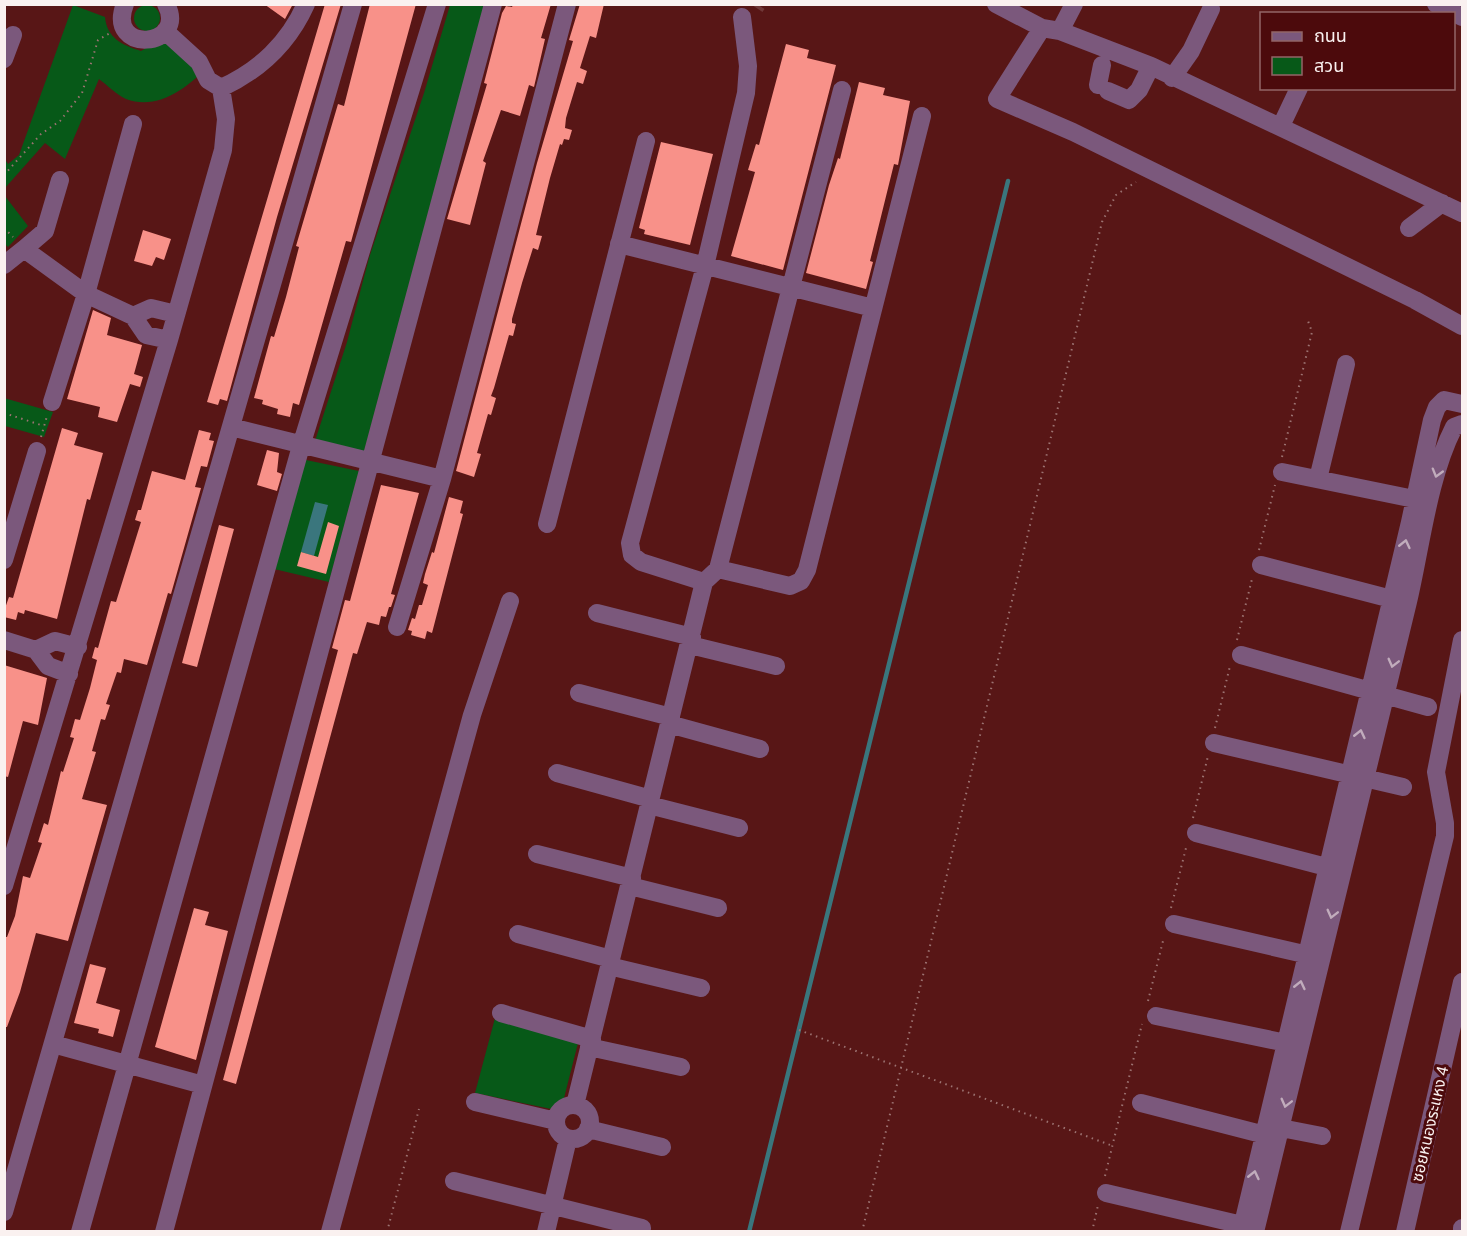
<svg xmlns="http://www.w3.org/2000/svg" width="1467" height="1236" font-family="Roboto,'Noto Sans Thai',sans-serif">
	<rect width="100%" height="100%" fill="#581616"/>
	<!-- green -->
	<path fill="#075918" d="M134 18a13 13 0 1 1 26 0a13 13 0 1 1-26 0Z
		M73,5L105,17C107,38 122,45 141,51L173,33L208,66C188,88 157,111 126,99C117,95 107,85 99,79L65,159L45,143L5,188L4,158L8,164L19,155Z
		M450,5H484L364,452L315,441L347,342L369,258L424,93Z
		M5,196L28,226L8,247L5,244Z
		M4,398L53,412L44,437L5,426Z
		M306,460L359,471L329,582L274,569Z
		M495,1018L578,1043L563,1102L556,1110L475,1093Z"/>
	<!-- water -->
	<path fill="#3a767d" d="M315,502L328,505L314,556L301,552Z"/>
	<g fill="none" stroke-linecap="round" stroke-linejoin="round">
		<!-- stream -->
		<path stroke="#3a767d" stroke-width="4.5" d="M749,1232L1008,181"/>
	</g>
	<!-- building -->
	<path fill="#f89189" d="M264,4H293L285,19Z
		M325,4H341L277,217L227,401L220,399L218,405L207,402Z
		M370,4H416L351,242L346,241L299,405L293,403L290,417L277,414L278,409L262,404L263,400L254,398L271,336L274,337L286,297L299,247L296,246L338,104L344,106Z
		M551,4L541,38L545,39L534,87L529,85L520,116L501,110L483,161L486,163L470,225L447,219L487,84L484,83L502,13L506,6L512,7L513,5Z
		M580,4H604L596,38L590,36L580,68L587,71L583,84L577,82L566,118L565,128L572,130L569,140L564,139L562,145L560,144L550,178L536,235L542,236L538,250L533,248L522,283L512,319V323L516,324L513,336L509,335L494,388L491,396L496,398L491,415L488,414L477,453L481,454L474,477L456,471L537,163L573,41L569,40Z
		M786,44L809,50L807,58L836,65L783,270L731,256L755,172L748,170L756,144L759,145Z
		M859,82L885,88L883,95L910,101L898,165L894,164L870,261L873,262L866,289L806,273L829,185L838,158L840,159Z
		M661,142L713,154L690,245L644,234L645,230L639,228Z
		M143,230L171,239L164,260L156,257L152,266L134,261Z
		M93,310L111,318L107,335L142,345L134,374L143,377L140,387L130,384L117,422L98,417L100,407L67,399Z
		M62,428L78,433L74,445L103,453L90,500L87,499L57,619L25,610L24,614L18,612L16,620L4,617V611L9,597L13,598Z
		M199,430L211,433L209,440L214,441L207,467L201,466L195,487L201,488L171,594L168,593L147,665L124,659L121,673L117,672L106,704L110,705L105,720L101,719L92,751L96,752L82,799L107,805L68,941L36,933L20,992L7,1027H4V937H7L15,916L23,876L30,878L42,843L38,842L44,823L48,825L61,771L63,772L74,738L70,737L75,719L80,720L90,688L97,660L92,658L95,647L98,648L111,601L116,602L141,522L135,520L138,510H141L152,471L185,480Z
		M267,450L279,453L277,472L282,474L277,491L257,485Z
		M381,485L419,493L391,594L395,595L391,607H389L386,617L381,616L379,625L367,622L357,654L353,653L236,1084L223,1080L338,650L332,648L345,600L350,601Z
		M449,497L463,501L460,513L463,514L432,633L427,631L425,639L411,635L412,631L408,630L412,618L415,619L419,605H422L428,585L423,583L425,574L432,552L434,553Z
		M328,522L339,526L326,574L297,566L301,552L318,557Z
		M219,525L234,529L197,667L182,663Z
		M4,665L47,678L38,725L23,721L8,777L4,776Z
		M194,908L209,912L205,925L228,931L196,1060L155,1047Z
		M90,964L106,968L96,1003L120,1010L113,1037L98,1033L99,1029L74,1023Z"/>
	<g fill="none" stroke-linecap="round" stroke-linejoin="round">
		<!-- minor-tunnel -->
		<path stroke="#703737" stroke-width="18" stroke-dasharray="18 9" stroke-linecap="butt" d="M755,7L757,4"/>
		<!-- path -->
		<path stroke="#9c7372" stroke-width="2" stroke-dasharray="1.5 4.5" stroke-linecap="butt" d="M4,175L41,134L60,121L82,93L98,40L110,33
			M4,228L13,237
			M4,413L44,426
			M41,437L47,416
			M1282,457L1312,332L1308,321
			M1259,550L1275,485
			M1237,640L1252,579
			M1215,728L1230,666
			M1193,818L1208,756
			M1171,908L1187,844
			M1148,1001L1164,937
			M799,1030L1113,1146
			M1105,1176L1142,1024
			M387,1232L419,1109
			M862,1232L1102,222L1116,195L1136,182
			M1092,1232L1098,1205"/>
		<!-- minor -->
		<path stroke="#7b587c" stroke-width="18" d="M125,4C105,55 189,48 166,4
			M996,4L1042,28L1060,31L1151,66L1462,213
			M1436,4L1462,17
			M1042,28L997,99L1073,132L1415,300L1462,326
			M1060,31L1074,4
			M4,59L13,35
			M1172,78L1191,51L1211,9
			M1098,85L1102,65
			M221,88C260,70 288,44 306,4
			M1108,91L1129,100L1139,90L1151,66
			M1281,126L1299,88
			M1409,228L1442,203
			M619,244L873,308
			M24,249L45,231L60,180
			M4,265L24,249L86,294L133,316L146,335L169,340
			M133,316L151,308L176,314
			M52,402L86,294L133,124
			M231,427L442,479
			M1282,472L1424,501
			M1318,479L1346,364
			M547,524L646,141
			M4,560L37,451
			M1261,565L1403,602
			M718,569L790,586L801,581L807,570L922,116
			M704,582L641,562L632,555L630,543L705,266L746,93L748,66L742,17
			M597,613L692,637
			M397,627L442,479L567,4
			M4,640L36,650L48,666L69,674
			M690,645L776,666
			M36,650L55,641L78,647
			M1241,655L1428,707
			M579,693L671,717
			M669,724L760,749
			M1214,743L1403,787
			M557,773L651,799
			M649,805L739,828
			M1196,833L1338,870
			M537,854L632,878
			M4,886L169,340L223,150L226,119L221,88L208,80L199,62L165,31
			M630,886L718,908
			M1174,924L1317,957
			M518,934L611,959
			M609,966L701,988
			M501,1013L592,1039
			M1156,1016L1296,1045
			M53,1044L203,1085
			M589,1047L681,1067
			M475,1102L556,1121
			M1141,1103L1273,1137
			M556 1122a17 17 0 1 1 34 0a17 17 0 1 1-34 0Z
			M575,1105L704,582L718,569L842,90
			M1281,1128L1322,1136
			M588,1129L662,1147
			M454,1181L642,1228
			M1106,1193L1255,1228
			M4,1212L353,4
			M80,1232L301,446L437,4
			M164,1232L493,4
			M330,1232L472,715L510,601
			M546,1232L568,1139
			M1241,1232L1410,522L1432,420L1437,407L1444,400L1462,404
			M1255,1232L1408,602C1421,547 1428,478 1454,427L1462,424
			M1349,1232L1445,836V823L1436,772L1462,640
			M1405,1232L1462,982
			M1462,1232V1228"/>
	</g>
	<!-- one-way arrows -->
	<defs><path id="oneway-chevron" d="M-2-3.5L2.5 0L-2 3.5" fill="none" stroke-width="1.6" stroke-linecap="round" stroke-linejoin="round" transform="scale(1.5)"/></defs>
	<g stroke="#c1acbc">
		<use href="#oneway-chevron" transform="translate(1437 473) rotate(106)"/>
		<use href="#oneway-chevron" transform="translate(1405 544) rotate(-77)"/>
		<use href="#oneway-chevron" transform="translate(1393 663) rotate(104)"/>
		<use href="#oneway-chevron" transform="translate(1360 734) rotate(-77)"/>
		<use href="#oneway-chevron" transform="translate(1332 914) rotate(104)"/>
		<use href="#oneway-chevron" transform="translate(1300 985) rotate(-77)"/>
		<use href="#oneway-chevron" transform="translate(1286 1103) rotate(104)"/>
		<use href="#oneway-chevron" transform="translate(1254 1175) rotate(-77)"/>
	</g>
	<g text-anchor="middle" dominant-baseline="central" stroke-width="6" stroke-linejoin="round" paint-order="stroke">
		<!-- street labels -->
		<g font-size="16" fill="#faf1f0" stroke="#4c0a0c">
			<text transform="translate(1430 1124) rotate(-77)">ซอยหนองระแหง 4</text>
		</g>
	</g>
	<!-- border -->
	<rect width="1467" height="1236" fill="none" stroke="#faf1f0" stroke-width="12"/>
	<!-- legend -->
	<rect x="1260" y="12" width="195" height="78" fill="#4c0a0c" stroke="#926667" stroke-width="1.5"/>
	<rect x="1272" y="32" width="30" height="9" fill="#7b587c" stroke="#926667" stroke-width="1.5"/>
	<text x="1314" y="42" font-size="18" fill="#faf1f0">ถนน</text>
	<rect x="1272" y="57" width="30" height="18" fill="#075918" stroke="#926667" stroke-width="1.5"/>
	<text x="1314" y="72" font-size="18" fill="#faf1f0">สวน</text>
</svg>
